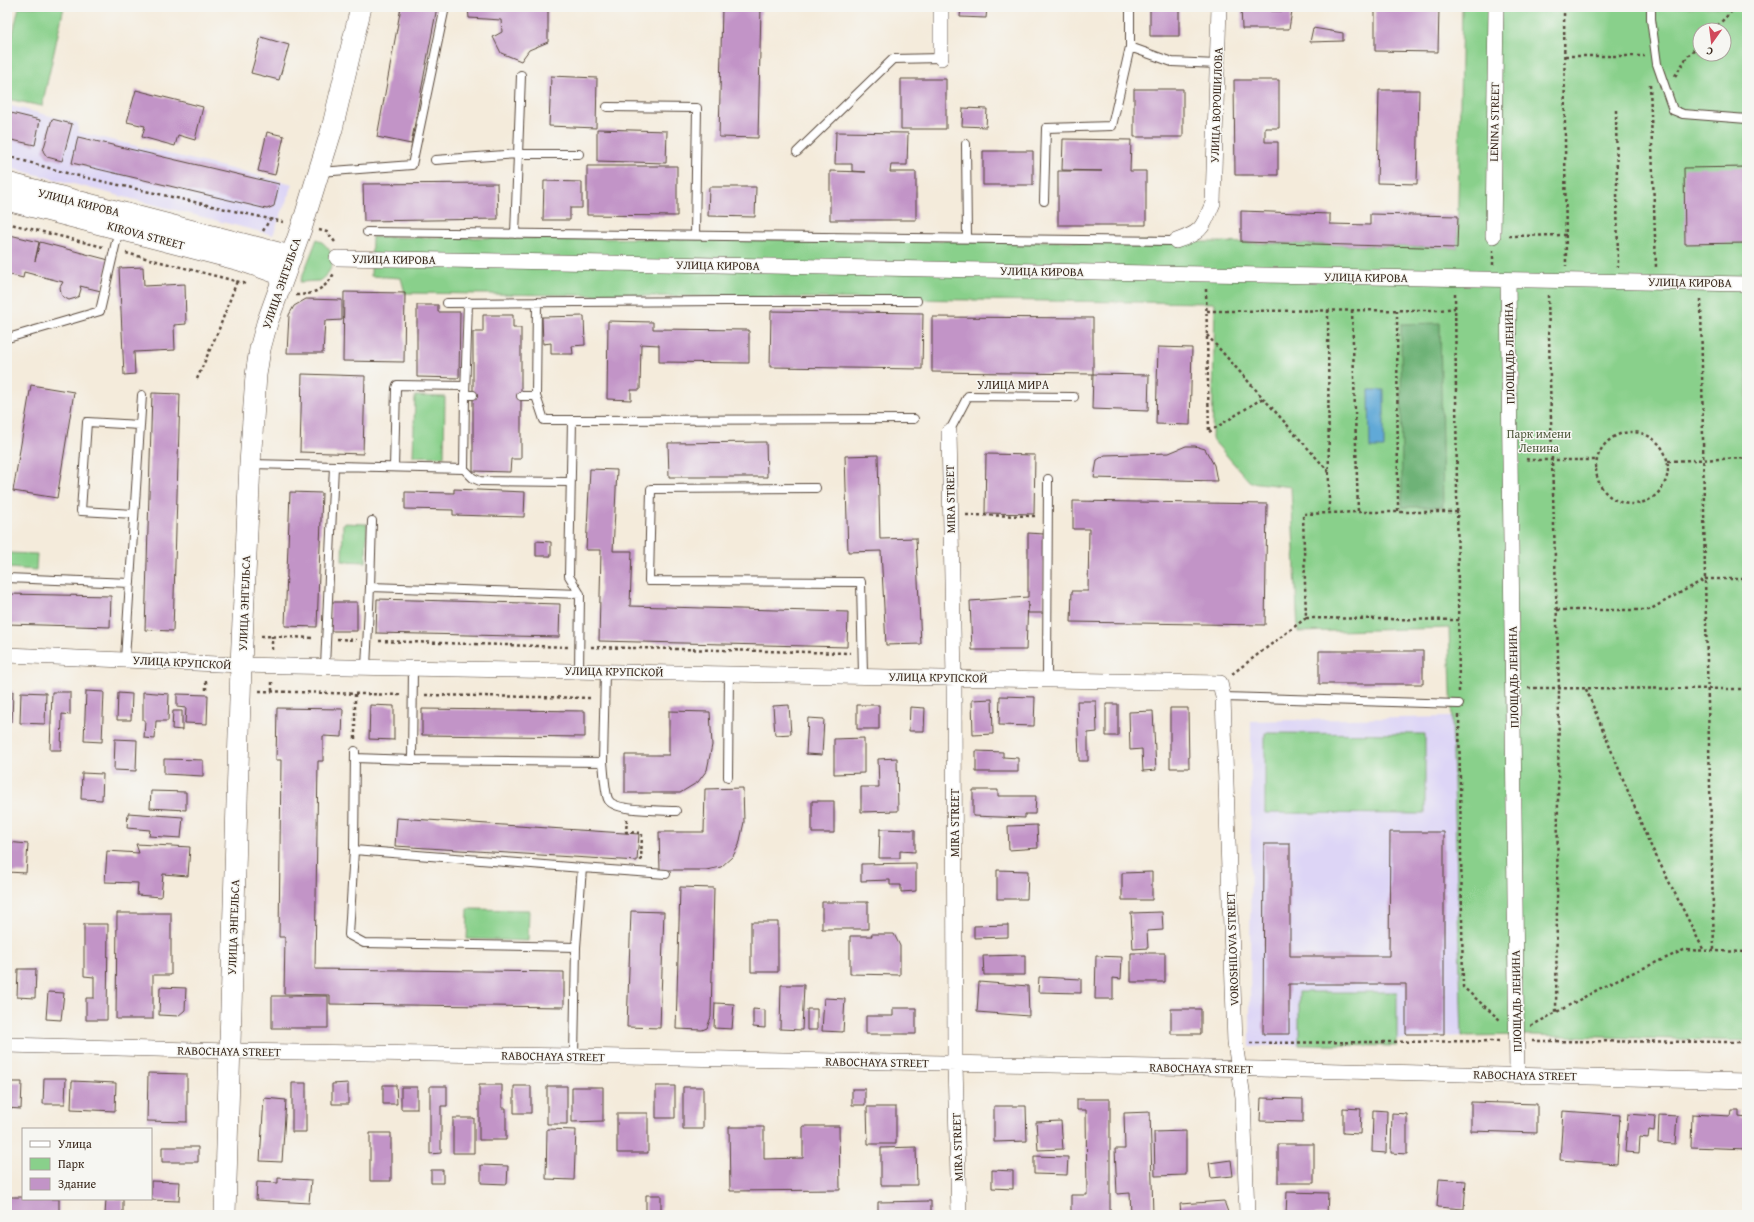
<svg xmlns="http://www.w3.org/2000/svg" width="1754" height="1222" font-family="'Gentium Book Plus',serif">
	<rect width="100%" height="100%" fill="#f6f6f2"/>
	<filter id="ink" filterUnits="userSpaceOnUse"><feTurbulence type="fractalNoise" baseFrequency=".025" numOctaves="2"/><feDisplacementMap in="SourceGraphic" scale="8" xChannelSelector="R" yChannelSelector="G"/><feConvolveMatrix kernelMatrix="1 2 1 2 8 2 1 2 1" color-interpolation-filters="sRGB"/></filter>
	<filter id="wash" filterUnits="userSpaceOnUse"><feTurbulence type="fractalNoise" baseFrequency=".012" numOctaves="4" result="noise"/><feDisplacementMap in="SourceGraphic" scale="16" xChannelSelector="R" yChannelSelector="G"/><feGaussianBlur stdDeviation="0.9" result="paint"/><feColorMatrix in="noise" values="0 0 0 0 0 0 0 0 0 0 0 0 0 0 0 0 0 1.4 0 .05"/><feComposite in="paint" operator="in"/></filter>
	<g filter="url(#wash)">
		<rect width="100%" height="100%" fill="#f4ebdb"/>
		<!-- built -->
		<path fill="#ddd5f6" d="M7,105L78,123V132L293,184L273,235L7,167Z
			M1452,717L1462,1036L1250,1047L1251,721Z"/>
		<!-- green -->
		<path fill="#89d08b" stroke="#627d54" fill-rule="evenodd" d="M19,7H64L42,106L7,99V59Z
			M1462,7H1747V1041L1530,1035L1462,1036L1449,628L1298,632L1291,487L1250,482L1212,439L1215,303L405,293L401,278L371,276L372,237L1216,242L1457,248ZM1700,30H1724V54H1700Z
			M317,239C336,249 338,269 319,281L300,282Z
			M415,396L445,397L444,457L413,456Z
			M343,523L367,524L366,562L342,561Z
			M7,553L37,554L36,570L7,568Z
			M1265,733L1425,734V814L1265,813Z
			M468,909L529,910L528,941L467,939Z
			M1299,992H1397V1046L1299,1045Z"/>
		<!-- forest -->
		<path fill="#6eb277" stroke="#546e4a" d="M1440,323L1443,507H1402L1401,324Z"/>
		<!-- water -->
		<path fill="#60a9d7" stroke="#4e6a7a" d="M1369,390H1384V448H1370Z"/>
		<g id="blocks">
			<!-- building -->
			<path fill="#c294c7" d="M401,7H437L411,144L377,137Z
				M468,7H548V42L529,50L521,61L501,53L493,37L502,32L501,20L469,18Z
				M722,7H761L758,138L719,137Z
				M961,7H987L986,18L960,17Z
				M1150,7H1179V36H1150Z
				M1241,7H1269L1270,11H1292L1289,29H1242Z
				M1375,7H1439L1438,52L1375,51Z
				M1313,28L1343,33V41L1310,42Z
				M261,37L289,45L279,80L251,73Z
				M551,76L597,78L596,128L549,126Z
				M901,79H946V129H901Z
				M1234,80H1279V128H1265V142H1278V175H1235Z
				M1134,89H1183V137H1134Z
				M136,90L203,107L195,140L178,135L175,146L142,137L145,126L127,122Z
				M1379,90H1419L1417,184L1377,183Z
				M963,108L987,109L986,127L962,126Z
				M7,112L40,120L35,145L7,139Z
				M52,119L72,124L62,161L47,157L43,151Z
				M597,129L667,131L666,163L597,161Z
				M267,132L284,136L275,175L258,171Z
				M836,132L908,133L907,165H891L890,172H916V220H830V171L866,172L852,171V164H835Z
				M78,137L279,184L274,206L267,209L72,163Z
				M1063,139L1131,140L1130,171H1146V225H1058V171H1102L1062,170Z
				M983,151H1033V185H983Z
				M587,166H677V216L587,215Z
				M1747,167V243L1685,244L1684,168Z
				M544,181L582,182V208H570V220H543Z
				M497,183L498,219L364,221L363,184Z
				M709,187H756L755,217L708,216Z
				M1241,211L1330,214V224L1370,225V214L1458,216L1457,248L1241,242Z
				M10,235L39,242L35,261L40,242L109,260L101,291L80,286L81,289L79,296L76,298L69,300L63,297L61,294L60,287L63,282L24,272L23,278L7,274L8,268L7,267V248Z
				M143,267L144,286L185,284L186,324L174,325L175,350L134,352L135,374L124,375L119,268Z
				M344,292L405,293L404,362L343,361Z
				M306,299L342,300V320L325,321L323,353H287L289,315L294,306Z
				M417,305H438V312H460L459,378L417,377Z
				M771,311L923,313L922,369L770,367Z
				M483,315H513V328H521V459H511L510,472L473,471V332H483Z
				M584,316L585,345L572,346L573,354H551V343L543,344L542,317Z
				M932,317L1093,318V374L932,372Z
				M608,321L653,322V329L749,330V363L659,362V345L641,344L640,390H631V400L607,399Z
				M1158,347L1192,348L1190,425L1156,424Z
				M302,374L365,376L363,454L300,452Z
				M1093,374L1149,375L1148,411L1092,409Z
				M31,385L74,392L57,498L13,491Z
				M152,393L180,394L173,631L145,630Z
				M766,442L767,477H669L668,443Z
				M1186,446H1195L1205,449L1214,465L1217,481L1094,478L1097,460L1105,455L1169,453Z
				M986,454L1035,455L1034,514L985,513Z
				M878,455L880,539L916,538L921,644L886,645L881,551L848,552L845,456Z
				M590,469L617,470L613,551H632L630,606L848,612L847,647L599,641L601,550H586Z
				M454,489L525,492L524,517L453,515V510L405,509V492L454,493Z
				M290,492L322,493L317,627L285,626Z
				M1073,501L1267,504L1265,625L1071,622L1072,591H1088L1089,529H1073Z
				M1028,533L1044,534V613H1028V602L1026,650H972L970,601L1028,597Z
				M536,541L551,542V556H536Z
				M7,594L111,596L110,627L7,624Z
				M377,599L560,604L559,637L376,633Z
				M330,602H357V631H330Z
				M1319,651H1423V684H1319Z
				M7,691H13L12,721H7Z
				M86,691L104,692L102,742L84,741Z
				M21,692L46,693L45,724L20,723Z
				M52,692H70V715L62,714L61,750H50Z
				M143,692L169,694L168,721H156L155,739L144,738L145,720H143Z
				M118,693L132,694L131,720H117Z
				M177,694L208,695L207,724L185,723L186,708L177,707Z
				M1000,696L1035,697L1034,726L999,725Z
				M992,699L993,734L973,735L972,700Z
				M1077,701H1096L1097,732L1088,733V761H1079Z
				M1106,704H1118V736H1106Z
				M370,705L394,706V740L369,739Z
				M789,705L791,734L775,735L773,706Z
				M857,705H879V729H857Z
				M910,707L925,708L924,731H909Z
				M277,708L343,709L342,737L323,736V761H318L315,969L564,972V1007L330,1004V995L284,994L285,937H279L281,760H276Z
				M1170,708H1188L1189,768H1170Z
				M422,709L585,711V737L422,735Z
				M173,711H182V730L172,729Z
				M669,711L710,712L712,745L707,770L698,782L680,793H625V755H669Z
				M1153,711L1156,770L1143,771L1142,749L1130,750L1129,712Z
				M808,718L824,719L822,755L806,754Z
				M864,738V773L834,774V739Z
				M115,739L137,740L136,771L114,770Z
				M976,751L1003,752V757L1018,758V772H976Z
				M897,758L898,811L861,812V787H879L878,759Z
				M164,759L203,760V776L164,774Z
				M82,773L103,774L102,800L81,799Z
				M743,788L744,822L739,845L733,856L721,867L706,870H660L659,832H704L705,789Z
				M973,790H998V796H1036L1035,814H1025V818L973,816Z
				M151,791L186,792V810L150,808Z
				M812,801H834V833H812Z
				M128,813L183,817L181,838L149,836L150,830L127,828Z
				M397,818L639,834L637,861L395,846Z
				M1037,825L1038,848L1009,850L1008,826Z
				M880,829L915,830V852L900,851V858H879Z
				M1390,832H1444V1034H1406V984H1289V1034H1263L1264,844H1290V956H1389Z
				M7,842L28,844L26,873L7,872Z
				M136,844L190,847L188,876L163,874L161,897L137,895L138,883L105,882L107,851L139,853Z
				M916,863V891L901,892V885H890V880L861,881V864Z
				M997,870L1028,871L1027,899H997Z
				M1152,872V900H1122V873Z
				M680,887L714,888L711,1017L707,1028L702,1030L676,1029Z
				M822,902H868V929H822Z
				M631,911L664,912L660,1028L627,1027Z
				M1162,912L1163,930L1147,931L1148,948L1133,949L1131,913Z
				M117,913H171V975H153V1019H116Z
				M751,922H778V972H751Z
				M84,924H108L107,1020H86V998H94V977L84,976Z
				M1008,925V937L974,938V926Z
				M871,934H894L900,946V975L850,974V936H872Z
				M1131,953H1165V982H1131Z
				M1025,955V975H984L983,956Z
				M1096,956L1122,957L1121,979L1113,978V999H1095Z
				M18,969H36L35,998L17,997Z
				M1039,977L1081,979V993L1038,992Z
				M979,982L1028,986L1029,1016L977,1012Z
				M781,985H804L802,1030L780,1029Z
				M160,987L186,988L185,1010L178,1016L159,1015Z
				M48,992L64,993L61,1020L46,1019Z
				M272,996H328V1028H272Z
				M824,998L845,999L843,1032L822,1031Z
				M715,1003L734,1004L732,1029L714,1028Z
				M893,1008H916V1034H866V1016H893Z
				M753,1009L765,1010V1028L753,1027Z
				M807,1009H817V1030H807Z
				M1171,1009H1201V1034H1171Z
				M148,1073L187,1074V1122L147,1121Z
				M44,1078H66L65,1104H43Z
				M72,1081L116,1083L115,1111L71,1109Z
				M7,1082H22L21,1109L7,1108Z
				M292,1083H306V1132H292Z
				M348,1083V1104H332V1084Z
				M383,1085H396L397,1104H383Z
				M479,1085H502V1108H506V1140H479Z
				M430,1086H447V1106H441V1153L430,1154Z
				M514,1086H531V1113H514Z
				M547,1086H567V1124H547Z
				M656,1086H675V1118H656Z
				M401,1087H417V1109H401Z
				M572,1087H603V1121L572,1122Z
				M683,1087H703V1129H683Z
				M852,1089H865V1105H852Z
				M264,1098L286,1100L282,1162L260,1161Z
				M1261,1098L1303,1099V1122L1260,1121Z
				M1077,1099H1110V1213H1071V1195H1087L1086,1110H1077Z
				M1471,1102L1537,1104V1133L1471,1131Z
				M994,1106H1026L1027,1141L994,1142Z
				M867,1107H896V1144H868Z
				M1343,1108L1361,1109L1360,1134L1343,1133Z
				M1373,1110L1387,1111L1386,1153L1372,1152Z
				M1731,1110H1739V1117L1747,1118V1149L1691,1147L1692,1114L1730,1116Z
				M1563,1111L1620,1115L1617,1164L1560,1160Z
				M1150,1112L1153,1215H1131L1130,1193L1117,1194L1115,1149H1125L1124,1113Z
				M617,1113H648V1153H617Z
				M1392,1113L1407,1114V1154L1391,1153Z
				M1628,1114L1655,1116L1654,1131L1649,1130L1648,1138L1640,1137L1639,1153L1625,1152Z
				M1659,1115L1677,1116L1675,1144L1658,1143Z
				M453,1118H474V1153H453Z
				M1061,1121L1063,1149L1038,1150L1036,1122Z
				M803,1126H839L840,1190L730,1191L729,1127H764V1159L803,1158Z
				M547,1129L576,1130L574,1180L546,1179Z
				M1186,1131V1175L1155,1176L1154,1132Z
				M370,1133H391V1181H370Z
				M1278,1144H1314V1183H1278Z
				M162,1147H198V1162H162Z
				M916,1147L917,1185H881V1148Z
				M1034,1156L1068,1157L1067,1175L1034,1174Z
				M1231,1160L1233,1176L1211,1178L1209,1163Z
				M481,1165L508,1166L507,1184L481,1183Z
				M431,1170H443V1183H431Z
				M992,1170L1013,1171V1189L992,1188Z
				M278,1178L311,1180L309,1203L256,1200L257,1182L278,1183Z
				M1439,1179L1466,1181L1464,1209L1437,1207Z
				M151,1181L180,1182L179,1201L151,1200Z
				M1287,1192L1328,1193L1327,1215H1286Z
				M646,1195H661V1212H646Z
				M7,1197H23V1199H59V1215H7Z
				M106,1199H123V1215H105Z
				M931,1201V1215H878V1202Z
				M1224,1201L1229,1215H1181L1180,1204Z
				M1399,1213L1438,1214V1215H1399Z"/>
		</g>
	</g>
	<g filter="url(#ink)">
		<use href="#blocks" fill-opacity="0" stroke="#57473a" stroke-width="1"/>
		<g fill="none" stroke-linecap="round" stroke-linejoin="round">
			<!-- lane casing -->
			<g stroke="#57473a" stroke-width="10">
				<path id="lane" d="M1130,7V47L1172,62L1217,64
					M1651,7V19L1657,64L1673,110L1683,114L1747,119
					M607,107L697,108L695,235
					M966,144L967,238
					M797,152L893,59L941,58
					M435,160L518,154H579
					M320,172L412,165L445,7
					M1044,201L1046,128L1112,126L1130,47
					M367,232L1176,241
					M515,234L521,75
					M468,302L465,395H473
					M537,302L536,396L544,420H572L569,576L580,594L579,670
					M447,303L725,301H917
					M8,338L100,311L119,229
					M521,396H536
					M572,420L914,419
					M949,432L968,396L1074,397
					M251,464L464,469L465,395
					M394,467L396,388L397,385L465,386
					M464,469L473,478L480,481L570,482
					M816,488L651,489L649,581L861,582L863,675
					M134,514L81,511L87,422L140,425
					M7,578L130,583
					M370,587L372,521
					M125,659L142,395
					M325,666L334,466
					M366,667L370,587L580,594
					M413,668L412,760L603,762L605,671
					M1047,679L1048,479
					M1223,697L1459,704
					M355,751L354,850L349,935L364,943L576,947L574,1056
					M355,758L412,760
					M603,762C604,771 605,792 608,799C613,812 662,810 676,811
					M728,777L729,673
					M354,850L582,868L576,947
					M582,868L666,874"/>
			</g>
			<!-- street casing -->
			<g stroke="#57473a" stroke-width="16">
				<path id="street" d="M941,58V7
					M1493,236L1496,7
					M1176,241C1203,232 1202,228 1213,203L1219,7
					M337,258L1747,284
					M1508,280L1517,1075
					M949,432L954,677L955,1064L959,1215
					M7,655L241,665L1220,683L1223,697L1235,1043L1243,1097L1247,1215
					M7,1045L229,1051L574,1056L1261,1069L1747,1081"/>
			</g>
			<!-- secondary casing -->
			<g stroke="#57473a" stroke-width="22">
				<path id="secondary" d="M7,183L290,256
					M7,200L240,260L283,275
					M225,1215L241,665L250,464L256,375L260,349L267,323L302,226L332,129L361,7"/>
			</g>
			<!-- path -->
			<path stroke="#57473a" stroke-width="2.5" stroke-dasharray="3 3" stroke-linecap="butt" d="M1564,7L1566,266
				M1713,30L1736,7
				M1565,56H1645
				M1675,76L1687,57L1700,43
				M1650,84L1656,267
				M1616,110L1618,267
				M7,156L70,174L283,222
				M7,223L103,247
				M319,230L327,232L335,242
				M263,231L270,219
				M1509,236L1566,235
				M126,253L247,284
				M1493,265V250
				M1206,289L1209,433
				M1455,293L1459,692
				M296,295C313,295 327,288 334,273
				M1548,295L1552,460L1559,689L1556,1012
				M1701,299L1705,579L1714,950
				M1328,310L1329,513
				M1352,310L1358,512
				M1397,310L1398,512
				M1207,311L1440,310L1455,308
				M1207,335L1329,472
				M197,379L219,329L237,281
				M1209,432L1263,398
				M1596 468a36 36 0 1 1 72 0a36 36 0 1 1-72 0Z
				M1526,459L1530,460H1597
				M1668,461L1747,458
				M966,515L1035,516
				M1557,610H1649L1705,579H1747
				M1306,618L1459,620
				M261,636L314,638
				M337,639L356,640
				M379,641L568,647
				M591,647L850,653
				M272,650V636
				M1232,674L1306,618L1303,514L1358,512H1458
				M1528,688L1747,689
				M1586,689L1648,840L1704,951
				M206,690V679
				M259,691L400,695
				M272,691V681
				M355,694V741
				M425,695L592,698
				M1459,715L1463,987L1501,1021
				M627,819L626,832L642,833L641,861
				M1531,1026L1612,982L1684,950L1747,952
				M1532,1041L1747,1042
				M1250,1043L1501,1041"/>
			<!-- lane -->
			<use href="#lane" stroke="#fff" stroke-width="8"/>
			<!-- street -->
			<use href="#street" stroke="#fff" stroke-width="15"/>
			<!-- secondary -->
			<use href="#secondary" stroke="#fff" stroke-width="21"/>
		</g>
	</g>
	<g text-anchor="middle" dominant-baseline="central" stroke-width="3" stroke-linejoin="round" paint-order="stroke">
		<!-- street labels -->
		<g font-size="12" fill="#3b2a1e" stroke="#f6f6f2">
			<text transform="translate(1216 105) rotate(-88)">УЛИЦА ВОРОШИЛОВА</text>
			<text transform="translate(1494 122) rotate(-89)">LENINA STREET</text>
			<text transform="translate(79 202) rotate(14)">УЛИЦА КИРОВА</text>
			<text transform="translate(146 235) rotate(15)">KIROVA STREET</text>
			<text transform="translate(394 259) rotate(1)">УЛИЦА КИРОВА</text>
			<text transform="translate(718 265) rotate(1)">УЛИЦА КИРОВА</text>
			<text transform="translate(1042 271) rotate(1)">УЛИЦА КИРОВА</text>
			<text transform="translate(1366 277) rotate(1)">УЛИЦА КИРОВА</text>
			<text transform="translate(1690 282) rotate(1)">УЛИЦА КИРОВА</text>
			<text transform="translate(281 283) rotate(-71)">УЛИЦА ЭНГЕЛЬСА</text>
			<text transform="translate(1509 353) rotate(-91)">ПЛОЩАДЬ ЛЕНИНА</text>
			<text x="1013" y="384">УЛИЦА МИРА</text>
			<text transform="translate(950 499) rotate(-91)">MIRA STREET</text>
			<text transform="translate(244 603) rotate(-88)">УЛИЦА ЭНГЕЛЬСА</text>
			<text transform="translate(182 662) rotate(3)">УЛИЦА КРУПСКОЙ</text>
			<text transform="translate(614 671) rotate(1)">УЛИЦА КРУПСКОЙ</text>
			<text transform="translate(938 677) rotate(1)">УЛИЦА КРУПСКОЙ</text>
			<text transform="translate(1513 677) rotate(-91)">ПЛОЩАДЬ ЛЕНИНА</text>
			<text transform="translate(954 823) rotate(-90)">MIRA STREET</text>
			<text transform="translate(233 927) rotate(-88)">УЛИЦА ЭНГЕЛЬСА</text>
			<text transform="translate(1232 949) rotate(-92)">VOROSHILOVA STREET</text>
			<text transform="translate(1516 1001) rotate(-91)">ПЛОЩАДЬ ЛЕНИНА</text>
			<text transform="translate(229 1051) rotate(1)">RABOCHAYA STREET</text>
			<text transform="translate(553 1056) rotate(1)">RABOCHAYA STREET</text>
			<text transform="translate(877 1062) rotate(1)">RABOCHAYA STREET</text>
			<text transform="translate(1201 1068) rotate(1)">RABOCHAYA STREET</text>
			<text transform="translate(1525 1075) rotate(1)">RABOCHAYA STREET</text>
			<text transform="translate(957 1147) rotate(-92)">MIRA STREET</text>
		</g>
		<!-- park labels -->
		<g font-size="12" fill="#525c3f" stroke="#f6f6f2">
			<text x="1539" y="433">Парк имени<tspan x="1539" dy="14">Ленина</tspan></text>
		</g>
	</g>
	<!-- margin -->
	<rect width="1754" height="1222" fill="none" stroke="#f6f6f2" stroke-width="24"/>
	<!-- legend -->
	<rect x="22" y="1128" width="130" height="72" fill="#f6f6f2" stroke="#aba49d"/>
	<rect x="30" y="1141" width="20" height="6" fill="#ffffff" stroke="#aba49d"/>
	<text x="58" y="1148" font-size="12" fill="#3b2a1e">Улица</text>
	<rect x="30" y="1158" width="20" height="12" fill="#89d08b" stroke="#aba49d"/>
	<text x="58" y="1168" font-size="12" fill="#3b2a1e">Парк</text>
	<rect x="30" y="1178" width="20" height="12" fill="#c294c7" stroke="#aba49d"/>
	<text x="58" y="1188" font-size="12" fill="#3b2a1e">Здание</text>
	<!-- north arrow -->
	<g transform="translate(1712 42) rotate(194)"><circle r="19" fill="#f6f6f2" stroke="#aba49d"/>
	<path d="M0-3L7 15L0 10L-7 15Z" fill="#d1495b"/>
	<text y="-6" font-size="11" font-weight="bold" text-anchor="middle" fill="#3b2a1e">С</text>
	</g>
</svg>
